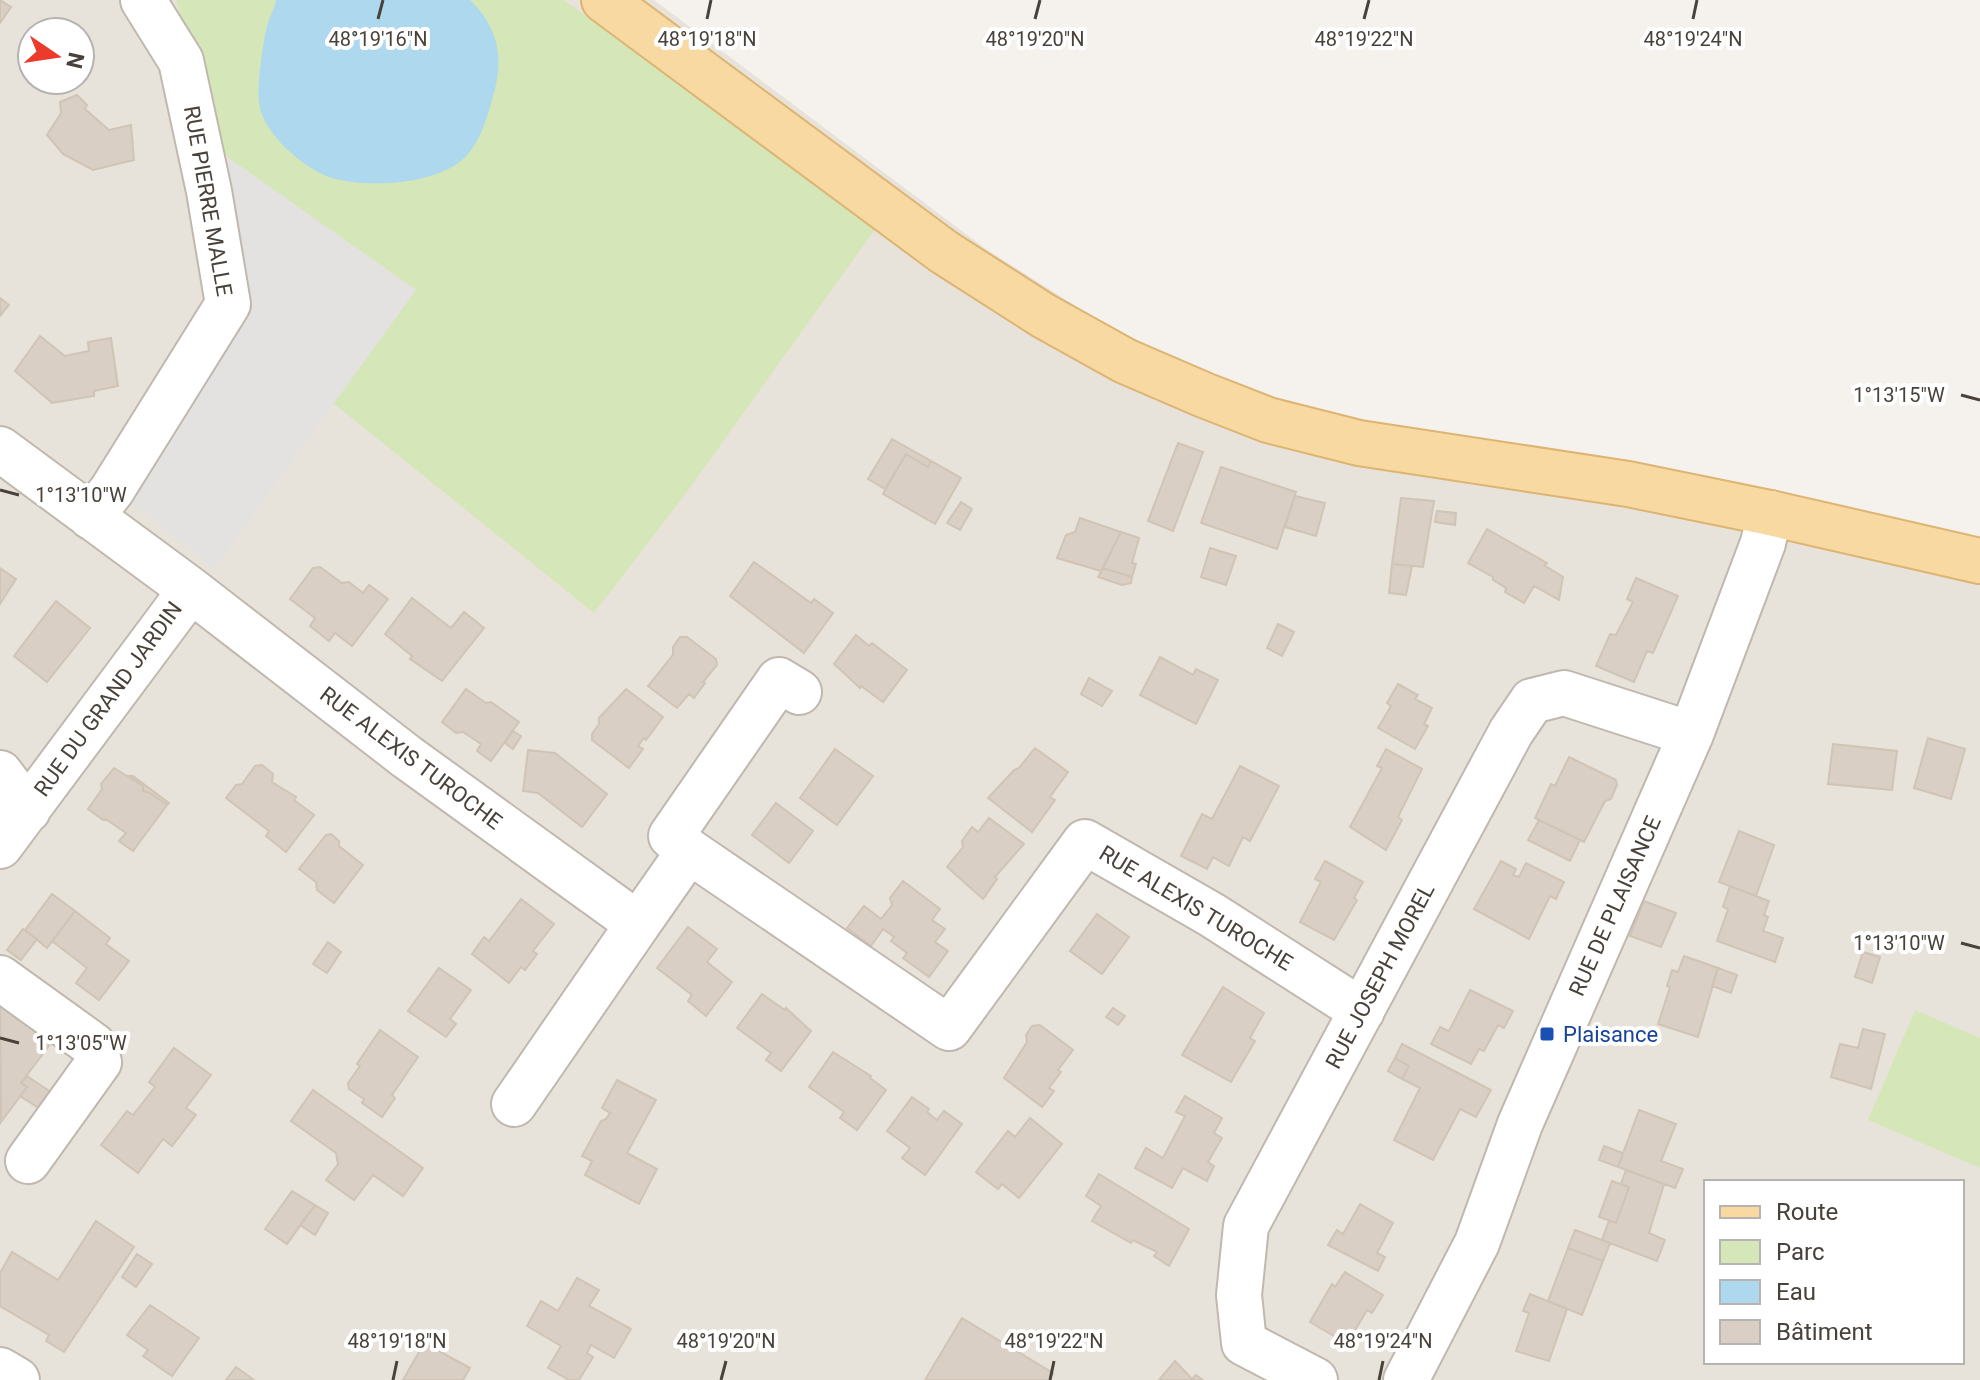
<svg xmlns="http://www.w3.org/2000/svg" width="1980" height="1380" font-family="Roboto,sans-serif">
	<rect width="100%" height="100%" fill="#f5f1ec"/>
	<!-- residential -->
	<path fill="#e8e3da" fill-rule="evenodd" d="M0,0H654L986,249L1101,322L1175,359L1259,392L1336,416L1417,431L1980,561V1380H0ZM32,32H80V80H32ZM1706,1182H1962V1362H1706Z"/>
	<!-- green -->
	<path fill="#d5e6b8" d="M176,0H564L878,225L684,496L594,613L333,403L415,290L213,147Z
		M1915,1010L1980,1038V1168L1868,1120Z"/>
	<!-- parking -->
	<path fill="#e4e2e0" d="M213,147L416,290L214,569L124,496L240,296Z"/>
	<!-- water -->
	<path fill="#add8ed" d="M276,0H470C496,25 504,54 495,89C488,113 482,143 462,160C433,185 367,188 332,178C304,169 261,132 259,102C257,86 263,39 268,23C270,15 275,8 276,0Z"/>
	<!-- building -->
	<path fill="#d9cfc5" stroke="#d0c4b5" stroke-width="2" d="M0,0L11,7L0,23Z
		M77,95L87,105L85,109L109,130L131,125L134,160L93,170L63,154L47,135L61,113L60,102Z
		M0,298L9,305L0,316Z
		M40,336L65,356L89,351L88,342L111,338L118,386L94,391V396L52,403L15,371Z
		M892,439L931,461L928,467L906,454L885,489L868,479Z
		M1178,443L1203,452L1173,531L1148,521Z
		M906,454L928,467L931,461L961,478L935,524L883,494Z
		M1221,467L1296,492L1277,549L1201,523Z
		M1295,496L1325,503L1316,536L1285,527Z
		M1401,498L1434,501L1423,567L1392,564Z
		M961,502L972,509L960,530L947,523Z
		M1437,511L1456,513L1455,525L1435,522Z
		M1080,518L1121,532L1101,571L1057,558L1066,535L1075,532Z
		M1487,529L1547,563L1544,565L1563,577L1559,600L1534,586L1524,603L1505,592L1506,588L1493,580V577L1468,563Z
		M1121,532L1139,538L1132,563L1136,564L1132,577L1103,568Z
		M1210,548L1236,556L1226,585L1201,577Z
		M754,562L811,603L814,599L833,613L804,653L730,596Z
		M1392,564L1412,566L1406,595L1389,593Z
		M320,567L342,583L349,582L363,593L369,585L388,599L352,646L335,633L329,641L310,626L315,618L290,599L313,568Z
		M0,568L16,579L0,604Z
		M1103,568L1132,577L1131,583L1122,585L1098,577Z
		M1636,578L1678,596L1653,653L1647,651L1634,682L1596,666L1610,634L1616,635L1633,602L1627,599Z
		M412,598L451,628L464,612L484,628L442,681L410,659L412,656L385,634Z
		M56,601L90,628L47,682L14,656Z
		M1278,624L1294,632L1282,656L1267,648Z
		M856,635L869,646L872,643L907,670L883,702L861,686L860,688L834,664Z
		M680,637H687L716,659L717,665L703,682L705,683L694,698L689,694L677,708L648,686L673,655V647Z
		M1160,657L1193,675L1196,669L1218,680L1196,724L1140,695Z
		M1089,678L1112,691L1102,706L1081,694Z
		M1398,684L1418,695L1415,699L1432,708L1424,724L1428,726L1415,749L1378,728L1391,706L1387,703Z
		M466,689L486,703L491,702L519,722L491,761L477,751L481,744L463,732L456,733L442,722Z
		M626,689L663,717L646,740L644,738L638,746L643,749L629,768L592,740V734L599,724V718Z
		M513,731L521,736L513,749L505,743Z
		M1928,738L1965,749L1951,799L1914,788Z
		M1833,744L1897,751L1892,790L1828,784Z
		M1035,748L1068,772L1050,797L1055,800L1032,832L988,798L1014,770L1019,768Z
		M835,749L873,776L837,825L800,798Z
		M1386,749L1422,769L1398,817L1402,820L1386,850L1350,827L1382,768L1377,766Z
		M528,750L555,753L607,794L582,827L538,793L523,791Z
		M1569,757L1616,780L1617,785L1611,799L1605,801L1584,842L1535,818L1551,784L1555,786Z
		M262,765L273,774L272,782L296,797L294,800L314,815L286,852L266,836L269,831L226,798L236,785L242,784L255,766Z
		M1240,766L1279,786L1250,841L1243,837L1229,866L1213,857L1207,869L1181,856L1202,814L1212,819Z
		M114,768L143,786V791L150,793L167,805L133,851L119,841L126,833L107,820H103L88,809L102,789L101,784Z
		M129,776H133L169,803L167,805L150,793L143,791V786Z
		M776,803L813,831L789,863L752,835Z
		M989,818L1024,844L995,877L997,879L983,899L947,867L963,847L962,841L972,827L978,832Z
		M1539,820L1580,840L1570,861L1528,840Z
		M1739,831L1774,845L1756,896L1719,882Z
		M331,834L339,841V846L363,865L334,903L317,890L316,882L299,869L326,835Z
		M1325,861L1363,882L1354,898L1357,900L1334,940L1300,922L1321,882L1315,879Z
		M1501,861L1516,869L1513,875L1519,877L1526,863L1564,882L1556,899L1550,896L1529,939L1474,909Z
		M903,881L940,909L932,920L945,929L935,942L948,951L929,977L903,958L907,953L891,941L894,937L883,929L871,946L847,928L864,906L881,919L892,905L890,898Z
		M1730,886L1769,901L1764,915L1768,917L1763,931L1783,938L1775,962L1717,941L1728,909L1723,907Z
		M52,894L75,911L47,948L25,930Z
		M521,899L554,924L533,951L537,954L525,970L521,967L509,983L472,954L484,937L489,941Z
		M1644,901L1676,913L1661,947L1630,936Z
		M75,911L110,938L106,944L129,961L99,1000L76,983L87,968L52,941Z
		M1097,914L1129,937L1102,974L1070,951Z
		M688,927L717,949L707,962L732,982L706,1016L688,1001L692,995L657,968Z
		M23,929L37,939L21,960L7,950Z
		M328,942L341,952L327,973L313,964Z
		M1863,952L1880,957L1872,983L1855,977Z
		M1684,956L1718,968L1698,1037L1658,1024L1670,987L1667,986L1672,970L1678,972Z
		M439,968L471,990L450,1019L456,1024L446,1037L408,1011Z
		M1718,968L1737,975L1731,993L1712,986Z
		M1223,987L1264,1013L1250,1038L1255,1041L1231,1082L1182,1055Z
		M1470,990L1513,1011L1504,1028L1498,1025L1484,1051L1479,1049L1471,1064L1431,1044L1440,1027L1449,1031Z
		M762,994L785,1010L786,1008L811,1031L781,1071L766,1060L771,1053L737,1028Z
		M0,1000L54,1039L21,1083L27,1087L1,1122Z
		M1113,1008L1125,1016L1118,1025L1106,1017Z
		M1040,1025L1073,1050L1058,1070L1061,1072L1049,1088L1054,1091L1042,1107L1004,1078L1027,1042L1026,1035L1032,1026Z
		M1863,1029L1885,1034L1871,1089L1831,1077L1840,1044L1858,1048Z
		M380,1030L418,1057L392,1095L395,1098L382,1117L362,1103L364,1099L349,1089L348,1083L360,1066L357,1064Z
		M1402,1044L1491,1090L1476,1117L1460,1109L1433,1160L1394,1140L1420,1088L1402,1079L1409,1066L1395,1058Z
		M174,1048L211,1075L186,1108L196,1115L172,1146L163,1139L138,1173L101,1145L127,1111L133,1115L155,1087L149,1082Z
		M833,1052L871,1076L870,1078L886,1090L857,1130L840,1118L844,1112L809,1087Z
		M1395,1058L1409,1066L1402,1079L1388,1071Z
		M27,1076L52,1093L40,1109L20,1096L27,1087L21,1083Z
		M617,1080L656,1100L627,1153L657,1169L639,1204L585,1175L592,1161L582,1156L601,1121L606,1119L610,1113L602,1108Z
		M313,1090L423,1168L403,1196L373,1175L354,1200L326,1180L338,1164L336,1153L291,1121Z
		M1185,1096L1222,1118L1214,1133L1222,1138L1208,1162L1214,1166L1207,1181L1183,1168L1172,1188L1135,1168L1146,1148L1163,1158L1185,1116L1176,1112Z
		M912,1097L929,1109L927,1112L937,1120L944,1111L962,1124L925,1175L902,1158L910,1148L887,1131Z
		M1639,1110L1676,1124L1661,1161L1683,1169L1675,1188L1618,1167Z
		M1030,1118L1062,1144L1019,1198L1002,1184L998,1189L976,1172L1008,1131L1015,1137Z
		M1604,1146L1623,1153L1618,1167L1599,1160Z
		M1626,1170L1664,1184L1649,1233L1665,1240L1657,1261L1602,1240L1609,1221L1616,1223L1629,1187L1621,1184Z
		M1099,1174L1189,1229L1169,1266L1154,1256L1157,1252L1133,1240L1131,1243L1092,1221L1101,1206L1086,1196Z
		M1612,1181L1629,1187L1616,1223L1599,1217Z
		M292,1191L315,1205L287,1244L265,1229Z
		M1360,1204L1393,1223L1377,1253L1385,1257L1378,1271L1328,1245L1337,1230L1343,1234Z
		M315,1205L328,1213L315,1235L300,1225Z
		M96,1221L134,1247L64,1352L46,1341L49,1335L0,1306V1273L12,1252L58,1280Z
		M1575,1230L1610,1243L1603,1261L1568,1248Z
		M1568,1248L1603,1261L1582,1315L1548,1301Z
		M137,1254L152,1264L136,1287L122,1277Z
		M1345,1272L1383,1295L1372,1313L1367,1310L1347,1344L1310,1322L1332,1284L1335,1287Z
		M577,1278L599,1290L589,1306L631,1329L614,1358L591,1345L587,1353L593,1357L579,1380H569L548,1368L561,1346L527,1326L541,1301L558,1311Z
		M1530,1294L1567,1309L1549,1361L1516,1351L1529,1313L1523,1311Z
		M150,1305L199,1338L172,1376L143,1356L148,1350L127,1335Z
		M962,1318L1053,1373L1049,1380H925Z
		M424,1343L470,1368L463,1380H403Z
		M1175,1361L1192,1379L1196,1375L1203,1380H1159Z
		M236,1367L254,1380H226Z"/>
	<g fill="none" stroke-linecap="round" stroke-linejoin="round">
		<!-- minor casing -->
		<g stroke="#c0b8af" stroke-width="48">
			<path id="minor" d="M0,449L187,587L407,757L638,924L689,851L949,1028L1085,842L1212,915L1362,1011
				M91,517L112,490L228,304L209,191L181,61L143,0
				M0,773L28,810
				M0,846L178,607L187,587
				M689,851L671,836L779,680L799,692
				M0,978L93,1045L99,1062L28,1161
				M514,1104L638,924
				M0,1370L17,1380
				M1315,1380L1244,1343L1239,1295L1246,1226L1511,732L1532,701L1564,693L1691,734
				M1406,1380L1477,1243L1520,1124L1691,734L1763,543L1770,513"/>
		</g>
		<!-- major casing -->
		<g stroke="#ddb472" stroke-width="48">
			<path id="major" d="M604,0L944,252L1044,316L1125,361L1204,395L1268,420L1359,443L1628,484L1770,513L1980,561"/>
		</g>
		<!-- minor -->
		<use href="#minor" stroke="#fff" stroke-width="44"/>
		<!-- major -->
		<use href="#major" stroke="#f8d9a2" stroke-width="44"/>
	</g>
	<!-- ticks -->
	<path fill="none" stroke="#49423a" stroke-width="3" d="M378,19L383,0M707,19L711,0M1035,19L1040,0M1364,19L1369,0M1693,19L1697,0M1961,395L1980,400M0,490L19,495M1961,943L1980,948M0,1038L19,1043M393,1380L397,1361M721,1380L726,1361M1050,1380L1054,1361M1379,1380L1383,1361"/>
	<!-- markers -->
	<rect fill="#1a4fb4" stroke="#fff" stroke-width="3" x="1539" y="1026" width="16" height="16" rx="4"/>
	<g text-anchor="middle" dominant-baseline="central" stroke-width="8" stroke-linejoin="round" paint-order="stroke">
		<!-- street labels -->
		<g font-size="22" fill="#49423a" stroke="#fff">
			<text transform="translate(208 201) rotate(80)">RUE PIERRE MALLE</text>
			<text transform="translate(108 699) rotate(-54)">RUE DU GRAND JARDIN</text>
			<text transform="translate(411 758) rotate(37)">RUE ALEXIS TUROCHE</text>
			<text transform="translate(1615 906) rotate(-66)">RUE DE PLAISANCE</text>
			<text transform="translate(1196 908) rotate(31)">RUE ALEXIS TUROCHE</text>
			<text transform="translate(1380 976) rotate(-62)">RUE JOSEPH MOREL</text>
		</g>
		<!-- transit labels -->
		<g font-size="22" fill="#164399" stroke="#fff" text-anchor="start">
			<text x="1563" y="1034">Plaisance</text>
		</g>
	</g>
	<g font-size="20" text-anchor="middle" fill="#49423a" stroke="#fff" stroke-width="8" stroke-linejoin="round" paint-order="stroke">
		<text x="378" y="46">48°19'16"N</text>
		<text x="707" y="46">48°19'18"N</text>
		<text x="1035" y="46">48°19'20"N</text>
		<text x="1364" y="46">48°19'22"N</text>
		<text x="1693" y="46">48°19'24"N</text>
		<text x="1899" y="402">1°13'15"W</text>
		<text x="81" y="502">1°13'10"W</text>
		<text x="1899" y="950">1°13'10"W</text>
		<text x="81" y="1050">1°13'05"W</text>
		<text x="397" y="1348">48°19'18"N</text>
		<text x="726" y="1348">48°19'20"N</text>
		<text x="1054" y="1348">48°19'22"N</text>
		<text x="1383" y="1348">48°19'24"N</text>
	</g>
	<!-- legend -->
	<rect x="1704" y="1180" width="260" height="184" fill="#ffffff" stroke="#b6b3b0" stroke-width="2"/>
	<rect x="1720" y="1206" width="40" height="12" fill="#f8d9a2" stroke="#b6b3b0" stroke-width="2"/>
	<text x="1776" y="1220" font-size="24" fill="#49423a">Route</text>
	<rect x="1720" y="1240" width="40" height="24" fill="#d5e6b8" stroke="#b6b3b0" stroke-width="2"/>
	<text x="1776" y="1260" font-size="24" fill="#49423a">Parc</text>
	<rect x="1720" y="1280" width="40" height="24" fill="#add8ed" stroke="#b6b3b0" stroke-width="2"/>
	<text x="1776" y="1300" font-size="24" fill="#49423a">Eau</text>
	<rect x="1720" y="1320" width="40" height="24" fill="#d9cfc5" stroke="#b6b3b0" stroke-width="2"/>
	<text x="1776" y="1340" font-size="24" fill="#49423a">Bâtiment</text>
	<!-- north arrow -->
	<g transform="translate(56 56) rotate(103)"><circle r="38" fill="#ffffff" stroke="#b6b3b0" stroke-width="2"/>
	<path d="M0-6L14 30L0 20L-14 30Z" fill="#ec3a2c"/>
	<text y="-12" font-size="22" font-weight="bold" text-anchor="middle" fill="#49423a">N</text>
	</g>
</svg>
